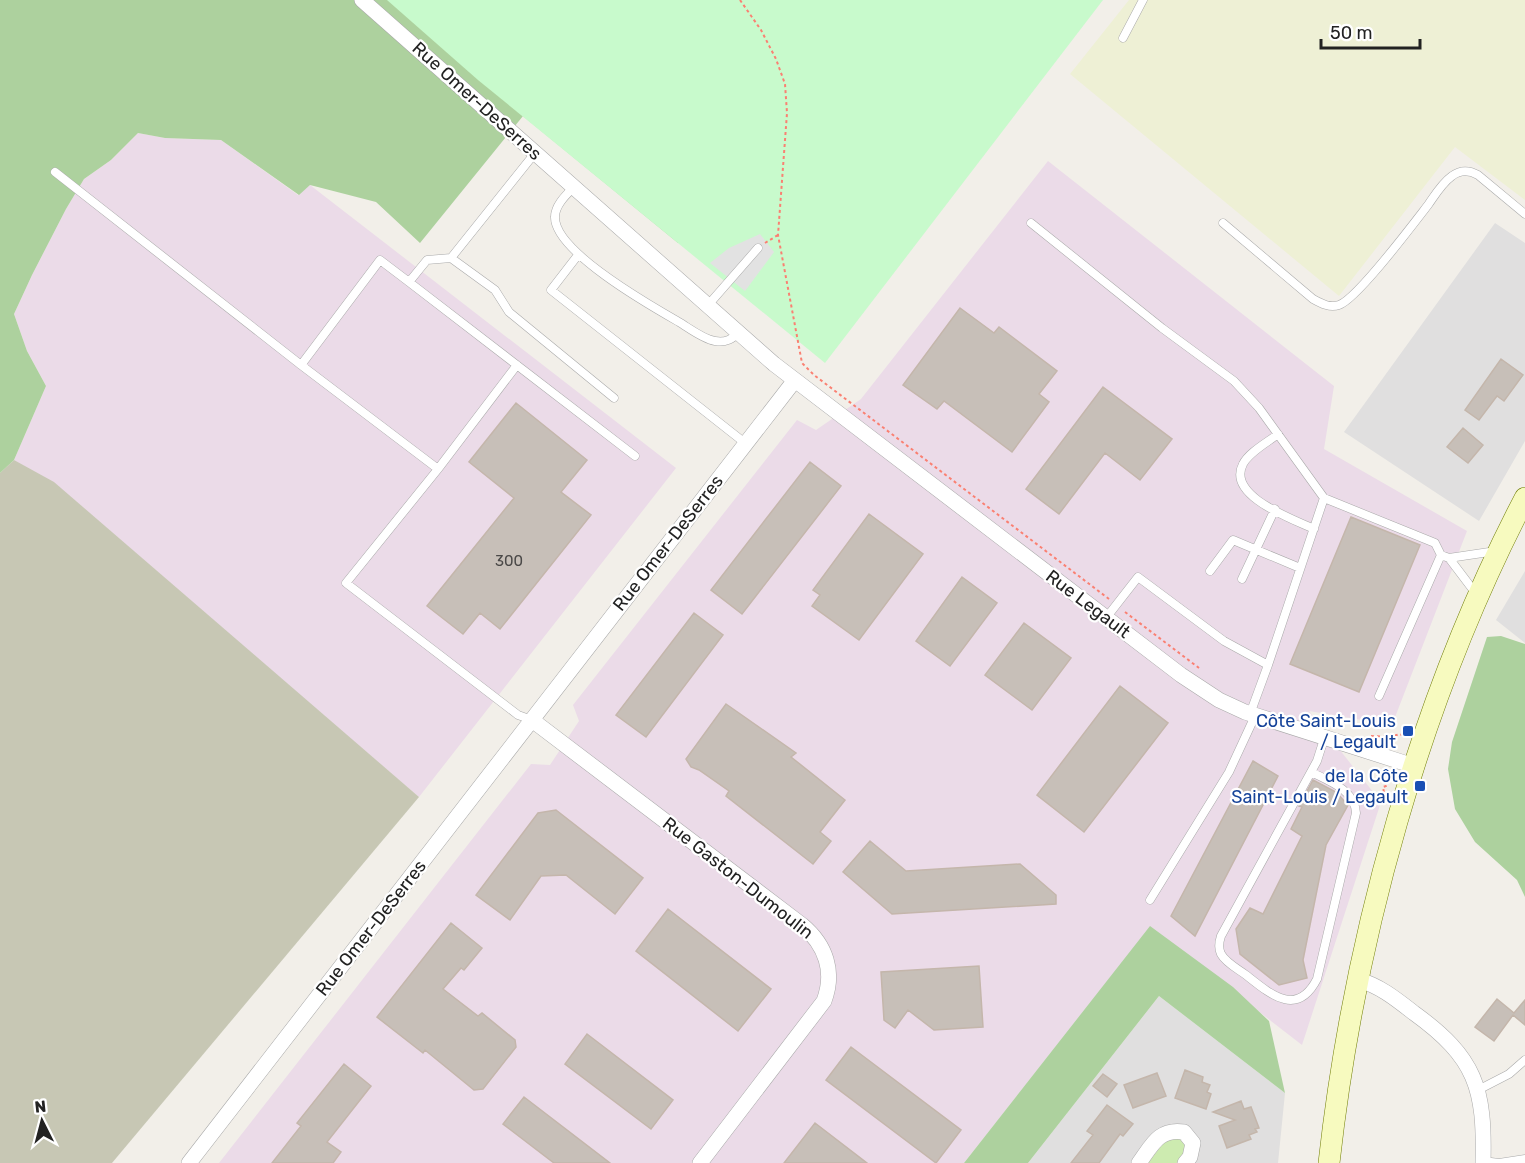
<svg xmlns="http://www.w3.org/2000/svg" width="1525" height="1163" font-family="Rubik,sans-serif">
	<rect width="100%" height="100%" fill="#f2efe9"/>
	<!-- residential -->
	<path fill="#e0dfdf" d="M1495,223L1525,243V441L1479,521L1344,432Z
		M1525,571V643L1496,620Z
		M1159,996L1285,1093L1278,1163H1028Z"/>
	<!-- industrial -->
	<path fill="#ebdbe8" d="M138,133L165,138L221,140L298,195L310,185L676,468L419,797L14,460L46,386L27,351L14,314L32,275L66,209L84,179L111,160Z
		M1048,161L1334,386L1324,449L1467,531L1392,725L1309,711L1381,802L1302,1045L1150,927L964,1163H219L531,764L550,765L579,721L573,705L797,420L816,430L861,399Z"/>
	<!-- construction -->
	<path fill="#c7c7b4" d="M14,460L54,482L419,797L112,1163H0V473Z"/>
	<!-- farmland -->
	<path fill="#eef0d5" d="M1129,0H1525V200L1455,147L1339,296L1070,74Z"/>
	<!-- grass -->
	<path fill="#cdebb0" d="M1174,1136C1182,1138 1185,1141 1186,1149L1177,1163H1148L1165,1141Z"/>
	<!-- forest -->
	<path fill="#add19e" d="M0,0H726L678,243L523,116L420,243L376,202L310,185L299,195L221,140L165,138L138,133L111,160L84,179L66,209L32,275L14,314L27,351L46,386L14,460L0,473Z
		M1501,636L1525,644V897L1517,880L1475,842L1455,809L1448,769L1452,742L1487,637Z
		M1150,926L1233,987L1269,1021L1285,1093L1159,996L1028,1163H964Z"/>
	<!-- park -->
	<path fill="#c8facc" d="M387,0H1103L825,363L478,80Z"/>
	<!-- parking -->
	<path fill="#e2e2e2" d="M760,234L774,252L745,291L710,263L729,248Z"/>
	<!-- building -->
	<path fill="#c7bfb8" stroke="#c4b6ab" stroke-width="1.5" d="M960,308L994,333L999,327L1057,371L1039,394L1049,402L1012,452L944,401L937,409L903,385Z
		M1501,359L1523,375L1504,401L1497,396L1479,420L1465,410Z
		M1103,387L1172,439L1140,480L1105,453L1059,514L1026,489Z
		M516,403L587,460L561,492L591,515L500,629L480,613L463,634L427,606L514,498L469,462Z
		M1463,428L1483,445L1468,463L1447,447Z
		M810,462L841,486L742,614L711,590Z
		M869,514L923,554L859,640L812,606L820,595L813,590Z
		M1351,517L1420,545L1359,692L1290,664Z
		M962,577L997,603L950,666L916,641Z
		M694,613L723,635L646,737L616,715Z
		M1024,623L1071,658L1032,710L985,675Z
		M1120,686L1168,723L1084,832L1037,795Z
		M726,704L796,753L791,757L845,800L820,832L831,841L813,864L726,796L729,791L699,770L691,767L686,759Z
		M1253,761L1278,776L1195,936L1171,916Z
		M1313,780L1336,792L1348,805L1326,845L1303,960L1307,978L1279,985L1240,954L1236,929L1250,908L1263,914L1302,836L1291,829L1302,807L1299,806Z
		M556,810L643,878L615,914L566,875L541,876L510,920L476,895L538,813Z
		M870,841L906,871L1020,864L1056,895V904L892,914L843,872Z
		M668,909L771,989L738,1031L636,951Z
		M451,923L482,948L464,970L461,968L443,989L478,1016L482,1013L515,1040L516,1047L483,1089L474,1090L425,1050L423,1053L377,1017Z
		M979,966L983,1027L934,1030L908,1010L895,1028L884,1020L881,972Z
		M1497,999L1514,1013L1525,1000V1025L1513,1015L1494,1041L1475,1027Z
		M587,1034L673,1100L651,1129L565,1064Z
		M851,1047L961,1130L936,1163L826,1080Z
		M344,1064L371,1086L327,1142L341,1152L333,1163H272L301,1126L297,1123Z
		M1185,1070L1203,1077L1202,1082L1210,1085L1207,1092L1211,1094L1206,1109L1175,1098Z
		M1157,1073L1166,1096L1133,1108L1124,1085Z
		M1103,1074L1117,1084L1107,1097L1093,1086Z
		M524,1097L610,1163H554L503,1124Z
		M1241,1101L1244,1109L1251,1107L1259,1128L1255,1129L1257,1132L1249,1135L1251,1139L1227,1148L1219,1126L1235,1120L1213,1112Z
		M1107,1105L1133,1124L1123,1136L1120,1134L1099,1163H1071L1093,1135L1087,1131Z
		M815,1123L867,1163H784Z"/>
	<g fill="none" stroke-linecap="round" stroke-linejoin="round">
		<!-- lane casing -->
		<g stroke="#a9a9a9" stroke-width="9">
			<path id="lane" d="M1123,38L1143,0
				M55,172L301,365L380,260L409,282
				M574,187C566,195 555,205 555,217C554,251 651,306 679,322C689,328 703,339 715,341C726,343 732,339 740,332
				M1031,223L1162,328L1234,381L1259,408L1324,498
				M1223,223L1313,299C1322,304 1330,308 1339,305C1357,299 1414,223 1428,205C1435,195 1442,183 1452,176C1460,170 1469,170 1478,175L1525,214
				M578,255L551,290L745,443
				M451,258L535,153
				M709,304L758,248
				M301,365L438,469L517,365
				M614,398L509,312L495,290L451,258L427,260L409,282L635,456
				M1278,434C1268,442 1249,452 1243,464C1226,496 1293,519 1314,529
				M438,469L346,583L518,715L532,720
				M1210,571L1233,540L1300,568
				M1242,579L1275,509
				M1477,595L1449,558L1496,551
				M1106,618L1138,577L1224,641L1268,665L1250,714
				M1268,665L1324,498L1435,543L1441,555
				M1379,696L1441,555L1449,558
				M1311,772C1329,781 1355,790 1356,813L1317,979C1297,1018 1270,994 1246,975C1238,969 1226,963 1221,954C1218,948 1219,942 1221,936L1317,761L1324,739
				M1150,900L1229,772L1255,716
				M1478,1090L1509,1074L1525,1060
				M1483,1161L1499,1163L1525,1159"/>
		</g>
		<!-- street casing -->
		<g stroke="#a9a9a9" stroke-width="16">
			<path id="street" d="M362,0L774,364L1181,675L1219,700L1245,712L1414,766
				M532,720L802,925C826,945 835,972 824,1001L700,1163
				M1359,980C1380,986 1396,999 1414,1013C1476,1058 1485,1088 1483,1163
				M189,1163L795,380
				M1139,1163C1152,1145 1159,1128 1184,1132L1193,1143L1190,1157L1185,1163"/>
		</g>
		<!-- secondary casing -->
		<g stroke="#707d05" stroke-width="22">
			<path id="secondary" d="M1329,1163C1354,938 1420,699 1525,498"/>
		</g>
		<!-- path -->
		<path stroke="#fa8072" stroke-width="2" stroke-dasharray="3 3" stroke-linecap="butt" d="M740,0L761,30L776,59L785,84L787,113L778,235L802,363L814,375L1109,599
			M765,243L778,235
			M1125,612L1199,668
			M1371,736L1390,737L1400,734L1406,737
			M1385,798L1383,787L1386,786L1390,774"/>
		<!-- lane -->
		<use href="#lane" stroke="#fff" stroke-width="8"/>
		<!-- street -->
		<use href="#street" stroke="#fff" stroke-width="15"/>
		<!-- secondary -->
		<use href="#secondary" stroke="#f7fabf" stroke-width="21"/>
	</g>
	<!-- markers -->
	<g fill="#1a4fb4" stroke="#fff" stroke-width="2">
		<rect x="1402" y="725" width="12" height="12" rx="3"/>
		<rect x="1414" y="780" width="12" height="12" rx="3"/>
	</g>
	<g text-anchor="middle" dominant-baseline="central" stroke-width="4.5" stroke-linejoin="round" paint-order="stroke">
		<!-- number labels -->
		<g font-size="15" fill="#4b4948">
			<text x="509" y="561">300</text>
		</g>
		<!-- street labels -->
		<g font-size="18" fill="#222" stroke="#fff">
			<text transform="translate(477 101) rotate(42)">Rue Omer-DeSerres</text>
			<text transform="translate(668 543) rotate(-52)">Rue Omer-DeSerres</text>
			<text transform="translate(1088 604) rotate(37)">Rue Legault</text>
			<text transform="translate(738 878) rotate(38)">Rue Gaston-Dumoulin</text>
			<text transform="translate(371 928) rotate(-52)">Rue Omer-DeSerres</text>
		</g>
		<!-- transit labels -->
		<g font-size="18" fill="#164399" stroke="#fff" text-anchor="end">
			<text x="1396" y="721">Côte Saint-Louis<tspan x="1396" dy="21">/ Legault</tspan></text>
			<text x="1408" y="776">de la Côte<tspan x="1408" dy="21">Saint-Louis / Legault</tspan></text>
		</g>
	</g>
	<!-- north arrow -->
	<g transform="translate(42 1121) rotate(354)" stroke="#ffffff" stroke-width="4.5" paint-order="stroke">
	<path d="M0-4.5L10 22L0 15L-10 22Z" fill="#222222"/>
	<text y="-9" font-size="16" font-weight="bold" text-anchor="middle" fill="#222222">N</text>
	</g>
	<!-- scale -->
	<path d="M1321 39v9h99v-9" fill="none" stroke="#222222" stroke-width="3"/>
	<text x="1330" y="39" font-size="18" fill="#222222" stroke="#ffffff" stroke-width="4.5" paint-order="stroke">50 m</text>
</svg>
